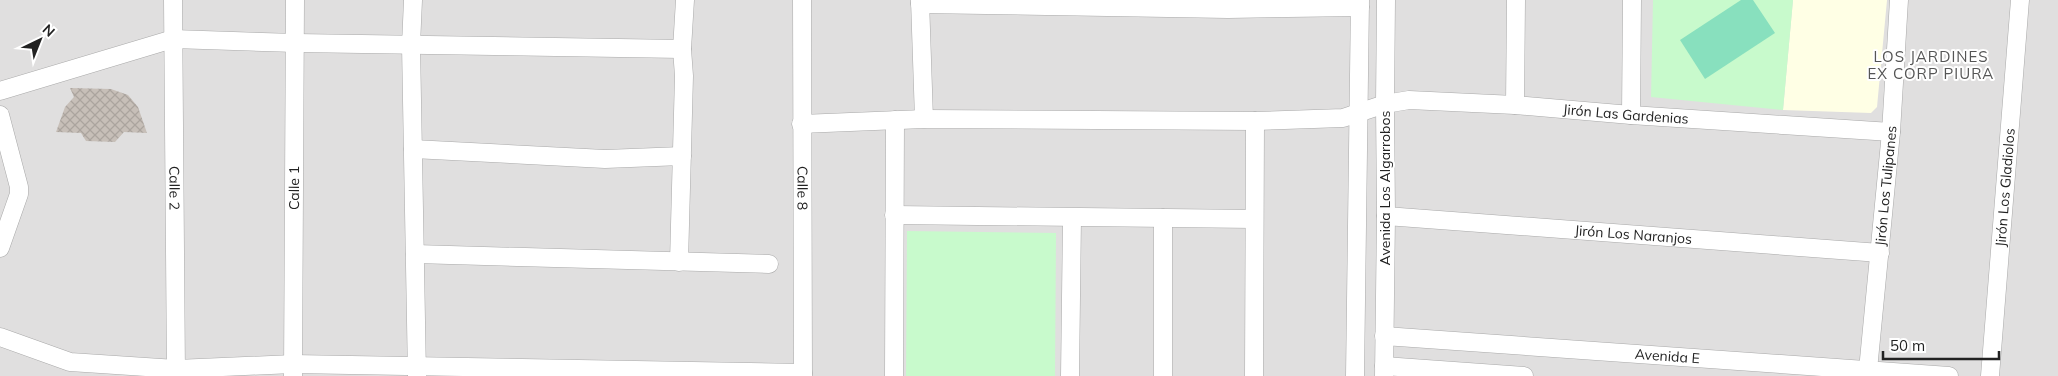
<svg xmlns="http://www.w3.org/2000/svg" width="2058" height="376" font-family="Mulish,sans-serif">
	<defs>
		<pattern id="building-cross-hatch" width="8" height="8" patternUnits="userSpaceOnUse" patternTransform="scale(1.25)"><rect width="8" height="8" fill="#c7bfb8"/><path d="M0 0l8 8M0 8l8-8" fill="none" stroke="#aba49e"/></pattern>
	</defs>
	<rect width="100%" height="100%" fill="#f2efe9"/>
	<!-- residential -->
	<path fill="#e0dfdf" d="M0,0H2058V376H0Z"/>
	<!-- education -->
	<path fill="#ffffe5" d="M1793,0H1887L1877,107L1871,113L1783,110Z"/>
	<!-- park -->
	<path fill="#c8facc" d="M1653,0H1793L1783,110L1651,97Z
		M907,231L1056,233L1055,376H906Z"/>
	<!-- pitch -->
	<path fill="#88e0be" d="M1741,0H1753L1775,33L1705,79L1680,40Z"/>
	<!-- building -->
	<path fill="url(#building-cross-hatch)" d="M70,88L111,89L128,95L138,107L147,133L124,132L115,142L86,141L81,133L56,132L65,107L74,97Z"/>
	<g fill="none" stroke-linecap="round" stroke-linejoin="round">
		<!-- minor casing -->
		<g stroke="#a9a9a9" stroke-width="19">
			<g id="minor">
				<path id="s1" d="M173,0L176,376"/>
				<path d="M413,0L411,45L417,376"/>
				<path id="s2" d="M802,0L803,376"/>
				<path d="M920,0L924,119"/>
				<path d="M920,4L1228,9L1360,7"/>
				<path d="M0,91L173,39L296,43L682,49"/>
				<path d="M1515,105L1516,0"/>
				<path d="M0,115L19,187V194L0,248"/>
				<path d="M1631,115L1632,0"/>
				<path id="s3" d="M801,124L924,119L1255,121L1343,118L1385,104L1409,100L1515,105L1631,115L1891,132"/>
				<path d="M413,149L605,159L682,156"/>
				<path d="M894,215L1254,219"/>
				<path id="s4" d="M1386,216L1880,253"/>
				<path d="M1163,218V376"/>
				<path d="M415,254L769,264"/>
				<path d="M679,262L684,76L682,49L685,0"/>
				<path id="s5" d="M1384,336L1949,376"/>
				<path d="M0,337L70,362L176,369L293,364L803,373"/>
				<path d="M1384,366L1524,376"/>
				<path id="s6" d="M1868,370L1891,132L1899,0"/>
				<path id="s7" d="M293,376L295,0"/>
				<path d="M894,376L895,120"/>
				<path d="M1070,376L1072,218"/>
				<path d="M1254,376L1255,121"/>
				<path d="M1355,376L1360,0"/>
				<path d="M1384,376L1386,216L1385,104L1386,0"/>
				<path id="s8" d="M1990,376L2020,0"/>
			</g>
		</g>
		<!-- minor -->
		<use href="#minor" stroke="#fff" stroke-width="18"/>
	</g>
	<g text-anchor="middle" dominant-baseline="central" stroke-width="4" stroke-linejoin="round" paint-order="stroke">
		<!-- street labels -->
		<g font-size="14" fill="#222" stroke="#fff">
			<text stroke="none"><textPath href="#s3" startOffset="828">Jirón Las Gardenias</textPath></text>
			<text stroke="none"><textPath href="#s6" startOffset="185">Jirón Los Tulipanes</textPath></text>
			<text stroke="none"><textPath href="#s1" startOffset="188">Calle 2</textPath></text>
			<text stroke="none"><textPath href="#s7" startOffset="188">Calle 1</textPath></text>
			<text stroke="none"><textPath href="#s2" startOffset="188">Calle 8</textPath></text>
			<text transform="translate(1385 188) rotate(-90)">Avenida Los Algarrobos</text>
			<text stroke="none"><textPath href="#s8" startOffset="189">Jirón Los Gladiolos</textPath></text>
			<text stroke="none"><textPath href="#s4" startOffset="248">Jirón Los Naranjos</textPath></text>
			<text stroke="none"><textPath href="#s5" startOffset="284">Avenida E</textPath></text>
		</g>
		<!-- neighbourhood labels -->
		<g font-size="15" letter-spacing="1" fill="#555" stroke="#fff">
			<text x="1931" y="56">LOS JARDINES<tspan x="1931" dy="17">EX CORP PIURA</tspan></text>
		</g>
	</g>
	<!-- north arrow -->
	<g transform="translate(40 40) rotate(43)" stroke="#ffffff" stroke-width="4" paint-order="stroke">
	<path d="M0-4L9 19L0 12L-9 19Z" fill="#222222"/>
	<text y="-8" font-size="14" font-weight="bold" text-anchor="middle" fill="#222222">N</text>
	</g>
	<!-- scale -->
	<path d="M1883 351v8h116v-8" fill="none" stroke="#222222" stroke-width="2.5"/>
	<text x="1890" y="351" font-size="15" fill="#222222" stroke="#ffffff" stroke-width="4" paint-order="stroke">50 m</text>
</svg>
